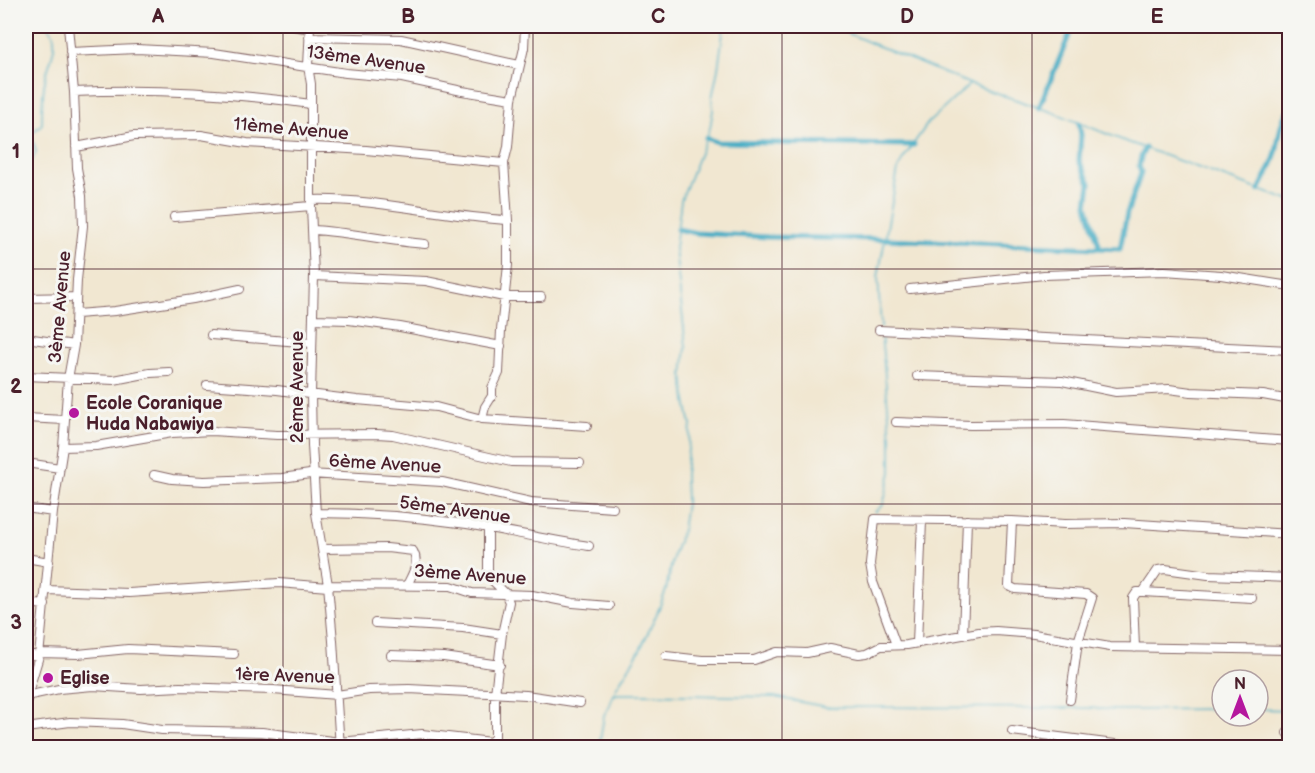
<svg xmlns="http://www.w3.org/2000/svg" width="1315" height="773" font-family="'Balsamiq Sans',sans-serif">
	<rect width="100%" height="100%" fill="#f6f6f2"/>
	<filter id="ink" filterUnits="userSpaceOnUse"><feTurbulence type="fractalNoise" baseFrequency=".0167" numOctaves="2"/><feDisplacementMap in="SourceGraphic" scale="12" xChannelSelector="R" yChannelSelector="G"/><feConvolveMatrix kernelMatrix="1 2 1 2 8 2 1 2 1" color-interpolation-filters="sRGB"/></filter>
	<filter id="wash" filterUnits="userSpaceOnUse"><feTurbulence type="fractalNoise" baseFrequency=".008" numOctaves="4" result="noise"/><feDisplacementMap in="SourceGraphic" scale="24" xChannelSelector="R" yChannelSelector="G"/><feGaussianBlur stdDeviation="1.35" result="paint"/><feColorMatrix in="noise" values="0 0 0 0 0 0 0 0 0 0 0 0 0 0 0 0 0 1.4 0 .05"/><feComposite in="paint" operator="in"/></filter>
	<g filter="url(#wash)">
		<rect width="100%" height="100%" fill="#f1e7d1"/>
		<g fill="none" stroke-linecap="round" stroke-linejoin="round">
			<!-- stream -->
			<path stroke="#46adc5" stroke-width="1.5" d="M830,26L970,84L1055,113L1122,140L1290,201
				M26,172L36,152L31,134L42,124C42,110 42,95 45,81C47,64 63,42 48,26
				M881,327L878,277L898,169L903,159L928,123L969,85
				M68,445L71,406
				M875,512L883,505L891,472V438L881,334
				M51,585L59,514
				M612,696L617,694H642L774,697L827,707L1090,708L1116,710L1222,709
				M1258,709L1290,710
				M599,748L604,715L609,707L616,688L640,650L658,611L666,590L674,553L682,531L686,503L685,474L691,425L686,401L683,375L686,347L675,248L681,200L710,128L713,110L712,98L718,69L724,26"/>
			<!-- canal -->
			<path stroke="#46adc5" stroke-width="5" d="M1039,108L1073,26
				M1079,123L1081,135L1079,161L1090,183L1087,205L1100,248
				M706,138L717,142L914,145
				M1259,190C1264,180 1270,170 1274,159C1280,142 1278,122 1290,108
				M677,229L696,233L768,237L885,239L1120,249L1127,213L1141,173L1139,166L1141,157L1145,148"/>
		</g>
	</g>
	<g filter="url(#ink)">
		<g fill="none" stroke-linecap="round" stroke-linejoin="round">
			<!-- minor casing -->
			<g stroke="#846565" stroke-width="10">
				<path id="minor" d="M293,26L310,29
					M310,26L308,66L311,84V206L314,276L311,394L312,445L316,513L328,585L333,641L340,748
					M309,37L401,39L519,65
					M70,52L137,49L214,53L346,73L402,78L462,91L512,99
					M74,92C153,88 232,93 311,104
					M76,147L134,136L201,135L247,143L366,150L504,163
					M311,200C378,198 442,217 508,220
					M174,217L311,206
					M312,230C350,232 387,241 425,244
					M314,276L426,281L504,297H541
					M910,289L1044,275L1164,271L1221,275L1290,286
					M26,298L76,297
					M76,314L115,311L193,299L240,289
					M313,319L349,320L400,327L501,346
					M879,330L1290,350
					M211,335L312,343
					M26,338L74,345
					M26,376L114,380L150,373L169,372
					M917,376L1062,381L1116,392L1169,389L1191,392L1263,395L1290,400
					M207,385L277,390L357,400L436,407L482,419L485,407L492,396V388L499,373L501,330L508,265V220L504,163L508,147L512,99L524,48L525,26
					M26,418L64,420
					M482,419L587,426
					M896,422L971,425L1064,424L1290,441
					M63,447L96,446L172,433L212,431L277,435L377,434L393,435L511,462L580,463
					M26,463L60,468
					M154,475L172,479L204,481L282,478L310,474L442,482L531,502L613,508
					M26,508L53,512
					M316,513C367,513 417,517 467,524C508,531 548,540 589,546
					M1012,521L1009,586L1015,589L1086,594L1092,598L1078,642L1070,700
					M322,549L387,548L413,551C420,563 412,575 407,585
					M26,558L49,562
					M328,585L451,586L472,593L532,595L573,603L609,606
					M46,590L129,593L279,583L328,587
					M1143,592L1252,598
					M26,603L45,605
					M375,623L463,628L502,634
					M963,635L967,520
					M917,643L922,521
					M896,645L873,582L870,564L875,519L1012,521L1065,524L1124,523L1290,534
					M1135,648L1133,598L1137,592H1143L1158,570L1165,569L1208,575L1290,578
					M40,653L78,654L128,649L234,654
					M26,654L39,656
					M391,655L444,657L500,665
					M666,656L702,660H754L777,652L807,653L830,648L859,654L867,653L881,646L907,645L979,632L996,631L1034,634L1110,647L1290,650
					M26,696L59,689L93,686L141,689L180,687L273,690L337,695L369,690L409,689L526,695L580,703
					M26,728L70,722L122,724L162,730L262,732L340,742L422,734L491,742L495,737V694L502,634L509,602L505,593L488,576V528
					M1012,731L1146,748
					M1287,733H1290
					M26,738L27,696L39,656L53,512L63,447L68,379L74,345L77,280L83,226L82,196L77,168L74,92L68,26
					M26,743V748"/>
			</g>
			<!-- minor -->
			<use href="#minor" stroke="#fff" stroke-width="8"/>
		</g>
	</g>
	<!-- grid -->
	<path fill="none" stroke="#4a1f2b" stroke-width="1.5" stroke-opacity="0.55" d="M283,26V748M533,26V748M782,26V748M1032,26V748M26,269H1290M26,504H1290"/>
	<!-- markers -->
	<g fill="#b5179e" stroke="#f6f6f2" stroke-width="2">
		<circle cx="74" cy="413" r="6"/>
		<circle cx="48" cy="678" r="6"/>
	</g>
	<g text-anchor="middle" dominant-baseline="central" stroke-width="6" stroke-linejoin="round" paint-order="stroke">
		<!-- street labels -->
		<g font-size="18" fill="#4a1f2b" stroke="#f6f6f2">
			<text transform="translate(366 60) rotate(8)">13ème Avenue</text>
			<text transform="translate(291 129) rotate(5)">11ème Avenue</text>
			<text transform="translate(60 307) rotate(-85)">3ème Avenue</text>
			<text transform="translate(297 387) rotate(-90)">2ème Avenue</text>
			<text transform="translate(385 464) rotate(3)">6ème Avenue</text>
			<text transform="translate(455 510) rotate(8)">5ème Avenue</text>
			<text transform="translate(470 575) rotate(4)">3ème Avenue</text>
			<text transform="translate(285 676) rotate(2)">1ère Avenue</text>
		</g>
		<!-- poi labels -->
		<g font-size="18" font-weight="bold" fill="#4a1f2b" stroke="#f6f6f2" text-anchor="start">
			<text x="86" y="403">Ecole Coranique<tspan x="86" dy="21">Huda Nabawiya</tspan></text>
			<text x="60" y="678">Eglise</text>
		</g>
	</g>
	<!-- margin -->
	<rect width="1315" height="773" fill="none" stroke="#f6f6f2" stroke-width="66"/>
	<!-- north arrow -->
	<g transform="translate(1240 698)"><circle r="28" fill="#f6f6f2" stroke="#b1a0a2" stroke-width="1.5"/>
	<path d="M0-4.5L10 22L0 15L-10 22Z" fill="#b5179e"/>
	<text y="-9" font-size="16" font-weight="bold" text-anchor="middle" fill="#4a1f2b">N</text>
	</g>
	<rect x="33" y="33" width="1249" height="707" fill="none" stroke="#4a1f2b" stroke-width="2"/>
	<g font-size="20" text-anchor="middle" font-weight="bold" fill="#4a1f2b">
		<text x="158" y="23">A</text>
		<text x="408" y="23">B</text>
		<text x="658" y="23">C</text>
		<text x="907" y="23">D</text>
		<text x="1157" y="23">E</text>
		<text x="16" y="158">1</text>
		<text x="16" y="393">2</text>
		<text x="16" y="629">3</text>
	</g>
</svg>
